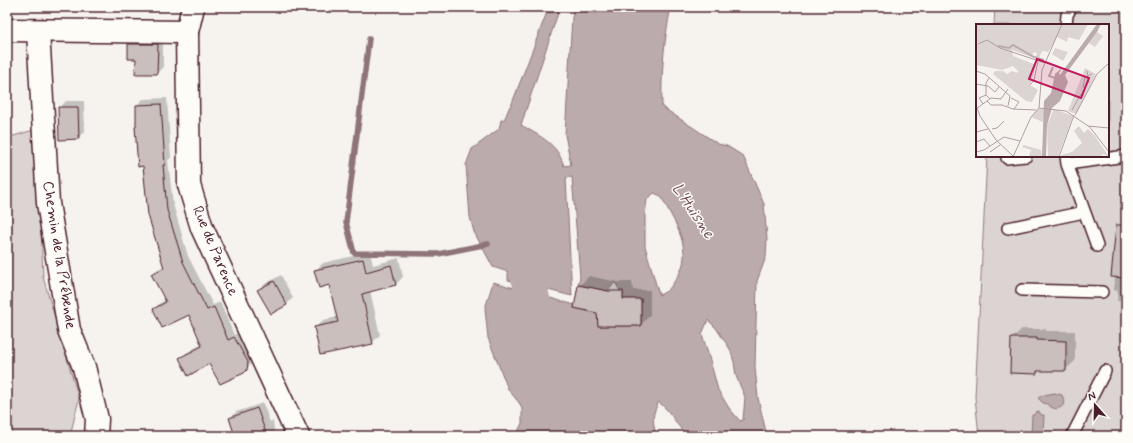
<svg xmlns="http://www.w3.org/2000/svg" width="1133" height="443" font-family="Mynerve,sans-serif">
	<rect width="100%" height="100%" fill="#f6f3ef"/>
	<filter id="ink" filterUnits="userSpaceOnUse"><feTurbulence type="fractalNoise" baseFrequency=".025" numOctaves="2"/><feDisplacementMap in="SourceGraphic" scale="8" xChannelSelector="R" yChannelSelector="G"/><feConvolveMatrix kernelMatrix="1 2 1 2 8 2 1 2 1" color-interpolation-filters="sRGB"/></filter>
	<g filter="url(#ink)">
		<!-- green -->
		<path fill="#dcd4d2" stroke="#937a7e" d="M995,7H1126V436H979L975,397L987,156H1108V25H994Z
			M37,129L43,277L79,399L70,436H7V138Z"/>
		<!-- water -->
		<path fill="#bbabac" stroke="#8e7378" fill-rule="evenodd" d="M575,7H671C664,40 661,74 662,107L718,144L727,146L743,156L764,204L767,239L766,257L757,281L755,367L758,398L767,436H686L668,411L659,402C651,415 653,421 656,436H516L522,423V409L520,404L508,389L488,338L485,309L493,282L575,305L574,308L597,313L598,326H641V299H623V291H620L615,282L608,291L578,285L580,277L572,177L566,178L572,296L508,280V272L493,267L474,232L470,217L466,165L472,149L499,129L501,120H504L510,106H511L547,12L552,13L554,9L559,10L521,125C541,137 557,143 564,166L571,165L565,135L572,17ZM654,193L661,196C674,222 696,251 676,279C670,288 669,291 659,295L645,246V215L647,199ZM708,320L716,328L730,349L734,362L736,376L745,397L743,420L740,421L729,408L718,390L710,360L702,334Z
			M1054,393L1062,395L1065,403C1059,411 1054,410 1047,404L1043,403L1038,398L1044,395Z
			M1039,411L1041,415H1044L1043,436H1031L1032,415H1034L1036,412Z"/>
		<!-- shadow -->
		<path fill="#0003" d="M135,38L163,39V67L157,73L137,58L129,44Z
			M167,98L171,158L168,160L173,204L188,256L213,305L220,302L234,335L241,331L253,355L252,363L243,372L210,362L180,359L186,353L202,344L189,313L154,309L160,303L166,300L153,274L158,269L164,266L137,105L143,99Z
			M66,101H84L85,132L78,138L59,108Z
			M1126,242V302L1117,301L1118,291L1114,290L1115,276Z
			M370,252L373,265L399,258L403,277L396,284L370,290L380,335L372,343L315,328L323,320L338,317L330,284L315,271L323,263Z
			M281,275L293,298L287,304L271,313L258,290L265,284Z
			M589,276L618,282H632L633,290H650V315L641,325L598,312L579,286Z
			M1022,329H1046V331H1075V361L1065,370H1039L1037,373L1012,338Z
			M263,403L270,422L273,421L275,436H226L234,430L230,418L236,412Z"/>
		<g fill="none" stroke-linecap="round" stroke-linejoin="round">
			<!-- stream -->
			<path stroke="#8e7378" stroke-width="5.5" d="M369,39L346,222L354,253L438,254L488,244"/>
			<!-- river -->
			<path stroke="#bbabac" stroke-width="33" d="M523,241L520,251L544,336"/>
		</g>
		<!-- building -->
		<path fill="#cbbfbe" stroke="#4a1f2b" d="M128,44H158L157,74H135L136,59H128Z
			M161,104L165,165H163L167,210L183,262L207,310L214,307L228,340L234,337L248,362L247,370L244,373L220,384L209,364L188,376L179,358L202,346L189,315L162,328L153,309L166,302L151,274L164,268L148,215L143,166L138,167L135,127H136V105Z
			M58,107H78L79,139L59,140Z
			M1116,225H1126V278L1111,277Z
			M363,259L366,272L391,265L396,285L362,294L373,344L320,355L314,327L338,322L329,285L319,288L314,270Z
			M274,281L287,305L271,314L257,290Z
			M578,285L608,291H623V299H641V326H598L597,313L574,308Z
			M1011,338H1037V340L1066,341V371H1037V374L1010,373Z
			M257,408L267,436H235L229,418Z"/>
		<g fill="none" stroke-linecap="round" stroke-linejoin="round">
			<!-- service casing -->
			<g stroke="#4a1f2b" stroke-width="14">
				<path id="service" d="M1066,25L1067,15L1071,7
					M1066,156L1067,164L1097,246
					M1007,158L1026,156
					M1067,164L1126,156
					M1008,228L1084,212
					M1022,290L1102,292
					M1072,436L1105,371"/>
			</g>
			<!-- minor casing -->
			<g stroke="#4a1f2b" stroke-width="25">
				<path id="minor" d="M7,30L187,32
					M38,31L48,203L69,330L84,367L97,419L96,436"/>
			</g>
			<!-- tertiary casing -->
			<g stroke="#4a1f2b" stroke-width="25">
				<path id="tertiary" d="M193,7L187,32L189,185L202,228L298,436"/>
			</g>
			<!-- service -->
			<use href="#service" stroke="#fdfcf7" stroke-width="11"/>
			<!-- minor -->
			<use href="#minor" stroke="#fdfcf7" stroke-width="22"/>
			<!-- tertiary -->
			<use href="#tertiary" stroke="#fdfcf7" stroke-width="22"/>
		</g>
	</g>
	<g text-anchor="middle" dominant-baseline="central" stroke-width="3" stroke-linejoin="round" paint-order="stroke">
		<!-- street labels -->
		<g font-size="15" fill="#4a1f2b" stroke="#fdfcf7">
			<text transform="translate(215 251) rotate(67)">Rue de Parence</text>
			<text transform="translate(59 255) rotate(81)">Chemin de la Prébende</text>
		</g>
		<!-- water labels -->
		<g font-size="16" font-style="italic" fill="#725058" stroke="#fdfcf7">
			<text transform="translate(693 211) rotate(56)">L'Huisne</text>
		</g>
	</g>
	<!-- overview -->
	<g transform="translate(976 24)">
		<rect width="133" height="133" fill="#f6f3ef"/>
		<path d="M0,0H112L103,16L92,13L91,18L81,13L72,28L66,27L63,34L60,33L61,29L58,28L55,33L36,26L37,32L60,41L54,61L62,66L56,78L50,77L17,50L19,47H27L31,50L36,47L41,49L42,47L37,42L26,46L0,41ZM121,8L127,12L119,23L113,19ZM79,24L92,28L87,37L76,30ZM109,44L120,50L101,89H97L92,87ZM62,85H69L67,98L55,93ZM78,85L97,92L82,133H72L71,101ZM103,102L108,109L112,105L119,112L133,133L127,130L125,133H88L85,131L96,128L106,119L98,107ZM48,121L65,126L66,133H53L55,126L46,123Z" fill="#dcd4d2"/>
		<path d="M121,0H125L121,8L89,51L92,58L84,77L76,84L71,101L70,133H66L68,77L75,69L79,50L86,44L83,49L84,51Z" fill="#bbabac"/>
		<path fill="none" stroke="#bbabac" stroke-width="2" d="M22,22L33,24L37,21L58,33L68,36M77,43L73,52L79,54"/>
		<path fill="none" stroke="#b19ea1" stroke-width="1" d="M2,20L11,16L24,24L69,39M0,47L9,50L34,72L32,82M111,47L113,59M13,54L10,59V71L14,75M0,60L12,62L19,68L23,63M54,61L58,56L62,37M107,64L109,53L116,50M35,74L43,78L38,85M11,77L15,81H26L37,85L60,86M7,80L3,74L10,71M0,81L4,92L20,116L37,132M63,84L66,46L86,0M0,85L15,74L25,75L32,65M96,86L105,70M99,91L121,50L133,39M113,102L133,128M16,105L21,104L28,97M0,108L12,105M0,118L8,115L14,122M0,128L8,126L28,113L44,117M14,128L24,121M37,133L55,93L63,84L90,87L112,102L133,104M83,133L98,91"/>
		<path fill="#c2185b" fill-opacity="0.15" stroke="#c2185b" stroke-width="2" d="M61,35L113,54L105,74L53,55Z"/>
		<rect width="133" height="133" fill="none" stroke="#4a1f2b" stroke-width="2"/>
	</g>
	<!-- margin -->
	<rect width="1133" height="443" fill="none" stroke="#fdfcf7" stroke-width="24"/>
	<rect x="12" y="12" width="1109" height="419" fill="none" stroke="#4a1f2b" stroke-width="1.5" filter="url(#ink)"/>
	<!-- north arrow -->
	<g transform="translate(1095 405) rotate(340)" stroke="#fdfcf7" stroke-width="3" paint-order="stroke">
	<path d="M0-3L7 15L0 10L-7 15Z" fill="#4a1f2b"/>
	<text y="-6" font-size="11" font-weight="bold" text-anchor="middle" fill="#4a1f2b">N</text>
	</g>
</svg>
